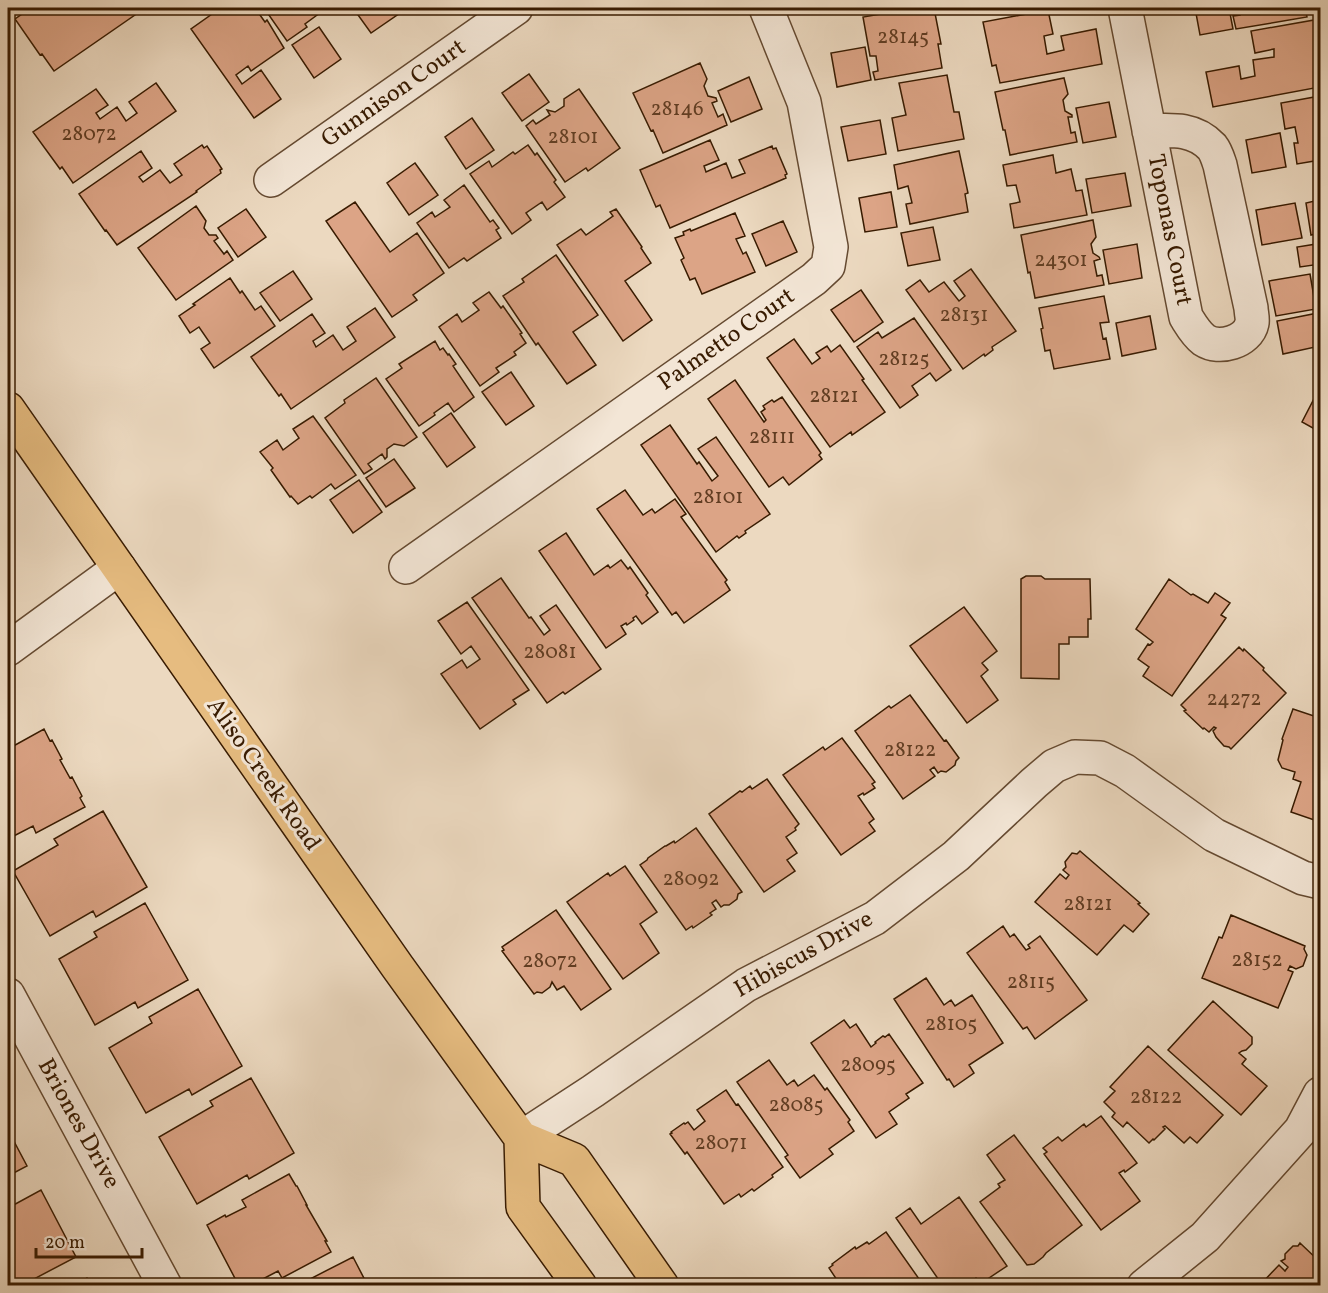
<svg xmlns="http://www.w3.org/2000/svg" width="1328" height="1293" font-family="Vollkorn,serif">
	<rect width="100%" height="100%" fill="#ecd9c0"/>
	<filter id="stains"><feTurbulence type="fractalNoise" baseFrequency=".00333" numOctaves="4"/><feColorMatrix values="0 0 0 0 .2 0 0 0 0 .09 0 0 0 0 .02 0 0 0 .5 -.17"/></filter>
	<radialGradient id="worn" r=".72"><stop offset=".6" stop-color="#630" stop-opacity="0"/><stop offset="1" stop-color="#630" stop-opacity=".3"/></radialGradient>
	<!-- building -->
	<path fill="#dca486" stroke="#381b01" stroke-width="1.5" d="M31,8H145L54,71L42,54L40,55L15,19Z
		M217,8H255L265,22L267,20L284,48L251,71L248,66L236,75L242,84L261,70L281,99L254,118L191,29L212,14L211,12Z
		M264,8H322L324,10L305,24L307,27L287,41Z
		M353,8H396L400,13L371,33Z
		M916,8H934L941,44H938L942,68L875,80L873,72L878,71L876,56H870L863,17Z
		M980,8H1011L981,13Z
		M1195,8H1229L1233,29L1200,35Z
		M1239,8H1305L1307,17L1236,29L1233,16L1240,15Z
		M1048,10L1053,34L1044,36L1047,54L1064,50L1061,36L1096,29L1102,64L1000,83L996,65L992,66L983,22Z
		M1320,19V87L1213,107L1206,72L1239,66L1241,79L1255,76L1253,60L1274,57V49L1255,53L1251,31Z
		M319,27L341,59L314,78L292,45Z
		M865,47L871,80L837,87L831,53Z
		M700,63L707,79L704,86L708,96L716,98L717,101L712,103L718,117L723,114L727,125L663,153L653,130L651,131L633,93Z
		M529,74L549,102L522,121L502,93Z
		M947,75L954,112H959L964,139L898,151L892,118L906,115L899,83Z
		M749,77L762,109L731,122L718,91Z
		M1064,78L1068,94L1063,100L1065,111L1072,115V117H1068L1071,133L1075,132L1077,142L1010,155L1005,130H1003L995,92Z
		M156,83L176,111L73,183L62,167L60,169L33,132L96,89L108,105L96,113L100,119L117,107L126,121L137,113L129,102Z
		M579,89L620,148L588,171L586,168L565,182L526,126L533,120L536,124L550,115L547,110L555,112L564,106V99Z
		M1320,96V160L1297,164L1294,143H1298L1295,127L1285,129L1281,103Z
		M1109,102L1116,137L1083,143L1076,108Z
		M472,118L494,150L466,169L445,137Z
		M880,120L886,154L848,161L841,127Z
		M1280,133L1286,167L1252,173L1246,140Z
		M710,140L719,160L704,166L706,172L726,163L732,178L745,173L739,160L772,146L773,149L776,148L787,174L785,175L786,178L670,228L660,205L656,207L640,170Z
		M202,145L204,148L207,146L222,169L220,170L221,173L196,191L197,192L117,245L106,230L105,231L79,194L141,151L152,168L139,177L143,182L160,170L170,183L182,175L174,164Z
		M528,145L535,155L537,153L556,180L554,182L565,197L547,210L542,202L526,213L531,220L512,234L470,174L489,161L492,167L513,152L515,154Z
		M959,151L968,193L965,194L968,212L910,224L906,204L912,203L908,186L898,189L894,165Z
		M1053,155L1056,173L1071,169L1076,191L1082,190L1087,215L1014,228L1010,204L1020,202L1016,185L1007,186L1003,165Z
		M415,163L438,195L409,215L387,183Z
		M1320,165V233L1311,235L1306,203L1319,200L1314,166Z
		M1125,173L1131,206L1092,213L1086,179Z
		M464,185L490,222L493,220L499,228L496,230L501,238L467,261L464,258L449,268L417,223L432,212L435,217L450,207L444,200Z
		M891,192L897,227L865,232L859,198Z
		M355,202L390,252L417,233L444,273L413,295L417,300L392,317L326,221Z
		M1295,203L1302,238L1262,245L1256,210Z
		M196,206L206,221L204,228L209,235H216L218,238L214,241L224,254L227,251L233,260L176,300L138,248Z
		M246,209L266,237L238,257L218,228Z
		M616,209L642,247L641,248L651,263L625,281L652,320L623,341L557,245L581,229L586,235L613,216L610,212Z
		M735,213L745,236L736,239L743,254L746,252L755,272L702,294L695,278L690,280L681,260L684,258L675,238L684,235L683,232L690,229L691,231Z
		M1093,220L1096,237L1091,244L1093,253L1099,257L1100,259L1094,261L1097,276L1102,275L1104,285L1035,298L1030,272L1028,273L1021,235Z
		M783,221L797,252L766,266L752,234Z
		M933,227L940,260L908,266L901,233Z
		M1316,242H1320V269V264L1300,267L1297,247L1316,244Z
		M1137,244L1142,278L1109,284L1103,250Z
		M556,255L598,315L573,332L596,365L567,384L538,343L536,345L503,296L524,282L522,279Z
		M971,269L1016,331L992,347L993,350L985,356L984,354L963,369L906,290L920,280L929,292L944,282L959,301L965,296L954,281Z
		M293,271L312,299L280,321L260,293Z
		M1310,274L1316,309L1276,316L1269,281Z
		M230,278L240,293L242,291L255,310L261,306L275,326L214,368L201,349L210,343L199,327L190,333L179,316L195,305L193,304Z
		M861,290L883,322L854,342L831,310Z
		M489,292L501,308L503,306L522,333L520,334L526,343L514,352L516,355L496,368L499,372L480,386L439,327L457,314L462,322L479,310L473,303Z
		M1104,296L1109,322L1100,323L1103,339L1106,338L1110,359L1054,369L1050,350L1045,351L1041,329L1043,328L1039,308Z
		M375,308L395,337L291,409L281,394L279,396L251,357L312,314L325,333L313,341L316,347L333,335L343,350L356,341L347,327Z
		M1318,313L1320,328V346L1283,354L1277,321Z
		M1150,316L1156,349L1122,356L1116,323Z
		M914,318L951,370L936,381L930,373L912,386L918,395L900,408L857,347L878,332L882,338Z
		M794,339L812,364L820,358L816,353L827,346L831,352L840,345L864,379L862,380L885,412L852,435L851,432L830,447L767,358Z
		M435,341L440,350L443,348L448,355L449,354L456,364L453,366L474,397L454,412L448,403L434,413L435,415L419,426L386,379L402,368L399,364Z
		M511,372L534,406L506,425L482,392Z
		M376,378L417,437L404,446L394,444L387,449V457L385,459L382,454L368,464L372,469L364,474L325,418L345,403L344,400Z
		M735,380L764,422L766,420L761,412L765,409L763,406L772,400L774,402L782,397L821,453L819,455L822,459L789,485L783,477L769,487L708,399Z
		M1318,391L1320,392V432L1302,422Z
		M451,413L475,447L447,467L423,433Z
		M313,416L356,475L335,489L331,484L312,498L310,496L298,504L291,496L290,497L271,470L273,468L260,452L277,440L283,450L299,438L293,429Z
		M670,425L697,464L699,462L712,481L718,476L698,449L716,437L770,514L745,531L746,533L739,538L737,536L716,552L641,445Z
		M394,459L415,488L386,507L366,478Z
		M359,480L382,512L353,533L330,500Z
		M625,490L643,515L652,509L655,513L675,499L686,514L681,517L727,580L725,582L730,590L684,623L676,612L672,615L597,509Z
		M566,533L594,575L608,565L610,568L621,560L628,569L630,567L648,593L646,595L658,612L642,624L636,616L633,618L634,620L627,625L626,623L621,626L626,634L606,648L539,551Z
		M1026,576H1041L1045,579H1090L1091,619H1088V637H1069V644H1059V679L1021,678V579Z
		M501,578L529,618L531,617L544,635L550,630L540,616L556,605L601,669L565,694L563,692L547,703L472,598Z
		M1169,579L1191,595L1193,594L1208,603L1215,593L1230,603L1221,615L1226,618L1172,696L1143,676L1149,667L1138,659L1148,644L1150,645L1153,642L1136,629Z
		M467,602L529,690L513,700L516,704L480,729L441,674L462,660L467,668L480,659L471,646L461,654L438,621Z
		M964,607L997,651L982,663L988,670L981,676L998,700L967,723L910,646Z
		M1239,647L1243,651L1244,649L1264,668L1263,670L1286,693L1231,749L1229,747L1224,746L1216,737L1213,731L1216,728L1214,727L1209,732L1204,728L1203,729L1184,711L1186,710L1181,705Z
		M910,695L944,741L946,740L959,758L956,761L955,765L946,772L941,771L938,773L934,767L930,770L935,776L903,799L855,731L889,706L891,708Z
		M1293,709L1320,718V822L1291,812L1301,782L1293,779L1295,772L1282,768L1278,760L1283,740L1282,739Z
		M44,729L50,741L52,740L62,759L60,760L70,778L72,777L82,796L80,798L85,807L36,833L33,826L8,839V749Z
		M842,738L875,782L872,784L875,788L864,795L863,793L858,796L874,819L869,823L875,831L841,855L783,775L823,747L825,750Z
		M767,779L799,824L795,828L796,830L786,837L797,853L787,860L795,871L764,892L709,814L740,791L742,792L750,786L752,789Z
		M103,811L147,887L96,917L93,911L50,936L13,871L58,845L54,839Z
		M696,828L742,892L738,894L737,899L729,905H724L721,907L716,900L712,903L716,909L710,913L712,915L693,928L692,926L686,930L640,865L647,860L648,858L665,846H666L674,841L675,843Z
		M1080,851L1140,903L1138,904L1149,914L1133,932L1124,925L1097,955L1035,902L1060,874L1066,879L1069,875L1063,870L1066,867L1065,862L1072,853L1077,854Z
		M625,866L657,912L640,924L659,953L623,979L567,902L608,873L610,876Z
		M145,903L188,980L138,1008L135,1002L95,1025L59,959L97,937L94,932Z
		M556,910L611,989L581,1010L564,986L557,990L552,982L550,987L542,993L537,992L534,994L502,951L504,950L502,947Z
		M1231,915L1305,946L1304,949L1307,955L1303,966L1296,969L1290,966L1288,970L1293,972L1278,1008L1202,978L1219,937L1222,938Z
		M1003,926L1010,937L1014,934L1026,950L1030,948L1028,945L1040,936L1087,1000L1035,1039L1027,1027L1023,1029L967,953Z
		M926,978L944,1005L951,1000L955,1006L972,995L1003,1043L969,1065L974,1073L954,1087L949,1079L947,1080L894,999Z
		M198,989L242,1066L192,1095L189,1089L146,1113L109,1048L152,1023L149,1017Z
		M1213,1001L1252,1037V1044L1246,1050L1242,1051L1239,1053L1246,1059L1242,1064L1267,1086L1241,1115L1168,1050Z
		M844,1020L850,1028L856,1024L871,1047L876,1043L875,1042L883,1036L885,1037L889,1034L923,1083L906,1094L909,1098L889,1112L897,1124L876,1138L811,1043Z
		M1148,1046L1223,1115L1197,1143L1190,1137L1184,1143L1165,1126L1163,1127L1165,1129L1154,1140L1153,1139L1149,1143L1127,1122L1123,1127L1112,1117L1115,1113L1104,1102L1115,1091L1110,1087Z
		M769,1060L787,1085L794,1080L798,1086L814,1075L825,1090L827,1088L850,1120L848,1122L854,1131L829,1149L833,1154L800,1178L785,1157L788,1155L737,1082Z
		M251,1078L294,1153L249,1179L247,1175L197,1204L159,1137L213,1106L210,1101Z
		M726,1090L736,1105L738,1104L783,1167L772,1175L773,1177L754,1191L752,1189L741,1197L739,1194L724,1204L687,1152L685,1154L670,1134L672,1133L671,1132L684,1123L685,1124L688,1122L694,1130L705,1121L697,1110Z
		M1101,1116L1137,1163L1125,1172L1124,1170L1119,1173L1140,1201L1101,1230L1044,1154L1047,1152L1043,1148L1058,1137L1062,1141L1084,1124L1086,1127Z
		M8,1130L27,1166L8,1176Z
		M1014,1135L1082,1225L1046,1253L1043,1257L1034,1264L1027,1265L980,1202L1000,1187L998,1184L1005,1180L987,1155Z
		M289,1174L296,1186H297L307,1205H306L327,1241H325L331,1252L282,1278L278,1271L259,1281L261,1283L257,1286H239L207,1225L225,1215L226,1217L246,1207L242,1200Z
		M41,1190L76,1257L30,1281L32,1286H8V1208Z
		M959,1197L1007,1266L980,1284L976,1278L970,1282L972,1286H943L896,1218L910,1208L921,1224Z
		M886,1232L924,1286H841L829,1268L833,1265L832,1264L855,1247L856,1249L867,1242L869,1244Z
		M1300,1243L1320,1262V1286H1259L1279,1265L1285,1271L1288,1267L1281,1261L1285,1259V1254L1293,1246H1298Z
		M353,1257L368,1286H311L308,1280Z
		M87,1278L91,1286H73Z"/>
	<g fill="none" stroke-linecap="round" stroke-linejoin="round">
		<!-- street casing -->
		<g stroke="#654a31" stroke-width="36">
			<path id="street" d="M1125,8L1186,317C1191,325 1196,334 1204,340C1219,350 1248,342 1252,323C1253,319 1251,312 1251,308L1220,165C1218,159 1216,152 1212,147C1194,128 1172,130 1149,131
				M271,180L516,8
				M406,567L814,279L828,266L831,247L804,102L766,8
				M8,649L119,568
				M8,995L165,1286
				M521,1138L593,1091L746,985L875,918L956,856L1034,783L1054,766L1075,757L1100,758L1125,771L1214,835L1303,878L1320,882
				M1144,1286L1205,1237L1301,1130L1320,1094"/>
		</g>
		<!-- primary casing -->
		<g stroke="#381b01" stroke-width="36">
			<path id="primary" d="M8,409L397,966L521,1138L574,1160L662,1286
				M521,1138L523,1207L580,1286"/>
		</g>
		<!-- street -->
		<use href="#street" stroke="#f3e6d6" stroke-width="33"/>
		<!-- primary -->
		<use href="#primary" stroke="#e6bc80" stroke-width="33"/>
	</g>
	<g text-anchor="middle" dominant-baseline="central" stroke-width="6" stroke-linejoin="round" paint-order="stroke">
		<!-- number labels -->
		<g font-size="21" fill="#613d22">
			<text x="903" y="37">28145</text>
			<text x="677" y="109">28146</text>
			<text x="89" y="134">28072</text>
			<text x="573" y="137">28101</text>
			<text x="1061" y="260">24301</text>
			<text x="964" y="315">28131</text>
			<text x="904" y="359">28125</text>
			<text x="834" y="396">28121</text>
			<text x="772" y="437">28111</text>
			<text x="718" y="497">28101</text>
			<text x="550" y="652">28081</text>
			<text x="1234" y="699">24272</text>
			<text x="910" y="750">28122</text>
			<text x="691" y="879">28092</text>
			<text x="1088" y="904">28121</text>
			<text x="1257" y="960">28152</text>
			<text x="550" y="961">28072</text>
			<text x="1031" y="982">28115</text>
			<text x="951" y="1024">28105</text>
			<text x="868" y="1065">28095</text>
			<text x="1156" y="1097">28122</text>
			<text x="796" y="1105">28085</text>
			<text x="721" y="1143">28071</text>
		</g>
		<!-- street labels -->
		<g font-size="24" fill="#381b01" stroke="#f3e6d6">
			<text transform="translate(394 94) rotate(-35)">Gunnison Court</text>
			<text transform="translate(1169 230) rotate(79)">Toponas Court</text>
			<text transform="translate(727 340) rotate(-35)">Palmetto Court</text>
			<text transform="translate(263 775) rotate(55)">Aliso Creek Road</text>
			<text transform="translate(804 955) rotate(-29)">Hibiscus Drive</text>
			<text transform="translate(78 1124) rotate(61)">Briones Drive</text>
		</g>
	</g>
	<!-- margin -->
	<rect width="1328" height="1293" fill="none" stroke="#ecd9c0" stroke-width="30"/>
	<rect x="9" y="9" width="1310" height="1275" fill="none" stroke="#381b01" stroke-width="3"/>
	<rect x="15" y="15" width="1298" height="1263" fill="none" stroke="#381b01" stroke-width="1.5"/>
	<!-- scale -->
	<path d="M36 1248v9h106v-9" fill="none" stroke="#381b01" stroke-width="3"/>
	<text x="45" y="1248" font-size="18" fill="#381b01" stroke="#f3e6d6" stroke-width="4.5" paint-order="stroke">20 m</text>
	<rect width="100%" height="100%" filter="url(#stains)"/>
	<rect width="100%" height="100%" fill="url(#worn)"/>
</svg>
